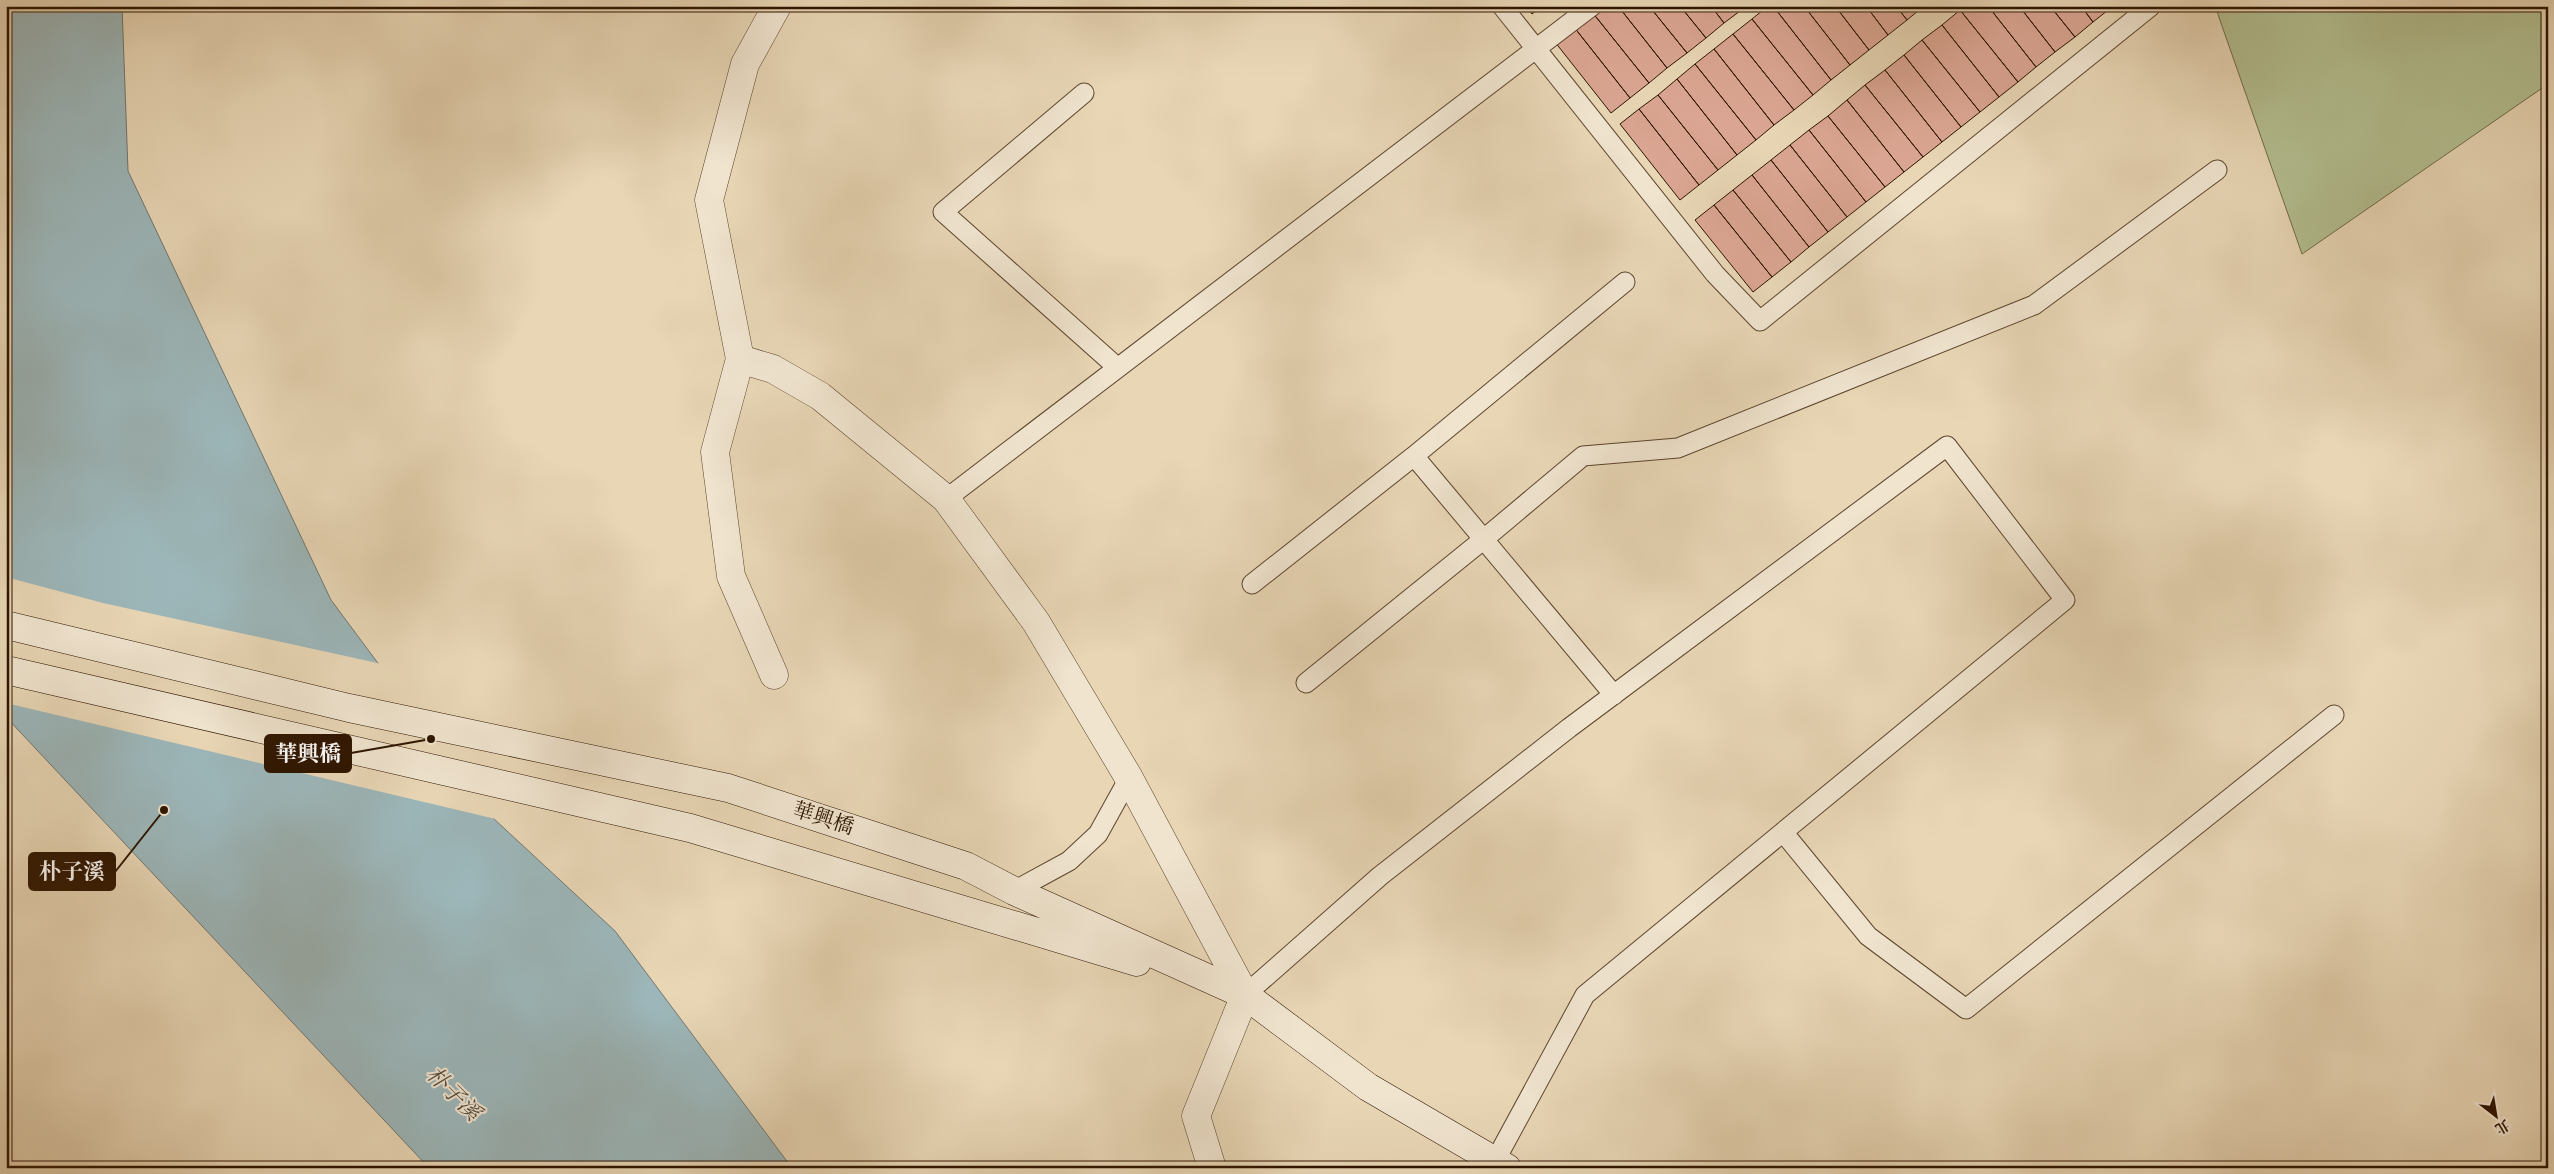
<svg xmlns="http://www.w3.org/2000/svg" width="2554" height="1174" font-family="'IM FELL DW Pica','Noto Serif TC',serif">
	<rect width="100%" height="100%" fill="#e8d6b5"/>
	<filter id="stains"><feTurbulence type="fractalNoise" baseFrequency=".004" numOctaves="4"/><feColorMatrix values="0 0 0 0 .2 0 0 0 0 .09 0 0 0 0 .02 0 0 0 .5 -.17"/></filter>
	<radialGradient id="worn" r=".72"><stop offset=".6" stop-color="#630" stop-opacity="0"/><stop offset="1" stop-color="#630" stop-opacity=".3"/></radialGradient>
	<!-- green -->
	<path fill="#b3be90" stroke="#706a48" d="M2215,6H2548V84L2302,254Z"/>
	<!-- water -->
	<path fill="#9cb6b9" stroke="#70766f" d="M6,6H122L128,171L331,600L493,818L615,931L792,1168H429L6,717Z"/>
	<!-- pier -->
	<path fill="#e8d6b5" d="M6,577L103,603L382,664L500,820L6,703Z"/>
	<!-- building -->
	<path fill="#daa592" stroke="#2e1500" d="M1526,6H1542L1532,14Z
		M1618,6H1649L1687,53L1667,68Z
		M1618,6L1667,68L1649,83L1588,7Z
		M1649,6H1680L1706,38L1687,53Z
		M1680,6H1711L1724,23L1706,38Z
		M1711,6H1742L1744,8L1724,23Z
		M1768,6H1773L1831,80L1813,95L1752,19Z
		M1773,6H1804L1850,65L1831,80Z
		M1804,6H1835L1869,50L1850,65Z
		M1835,6H1866L1888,35L1869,50Z
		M1866,6H1896L1907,20L1888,35Z
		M1896,6H1924L1907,20Z
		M1965,6H1988L2036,67L2018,82L1960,10Z
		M1988,6H2019L2055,52L2036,67Z
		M2019,6H2050L2075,37L2055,52Z
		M2050,6H2081L2093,22L2075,37Z
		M2081,6H2112V7L2093,22Z
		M1588,7L1649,83L1630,98L1570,22Z
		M1960,10L2018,82L1999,97L1942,25Z
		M1752,19L1813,95L1794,110L1733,34Z
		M1570,22L1630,98L1611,113L1551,37Z
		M1942,25L1999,97L1980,112L1922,40Z
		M1733,34L1794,110L1774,125L1714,49Z
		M1922,40L1980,112L1961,127L1904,55Z
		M1714,49L1774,125L1756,140L1695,64Z
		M1904,55L1961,127L1942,142L1885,70Z
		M1695,64L1756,140L1737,155L1677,79Z
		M1885,70L1942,142L1923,157L1865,85Z
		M1677,79L1737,155L1718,170L1658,95Z
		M1865,85L1923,157L1904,172L1847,100Z
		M1658,95L1718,170L1699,185L1639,109Z
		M1847,100L1904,172L1885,187L1828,116Z
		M1639,109L1699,185L1680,200L1620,124Z
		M1828,116L1885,187L1866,202L1809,130Z
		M1809,130L1866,202L1847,217L1790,145Z
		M1790,145L1847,217L1828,232L1771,160Z
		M1771,160L1828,232L1809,247L1752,175Z
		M1752,175L1809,247L1791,262L1733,190Z
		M1733,190L1791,262L1772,277L1714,205Z
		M1714,205L1772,277L1753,292L1695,220Z"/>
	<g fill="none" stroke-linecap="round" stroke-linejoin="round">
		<!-- lane casing -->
		<g stroke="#5c452d" stroke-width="21">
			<path id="lane" d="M1502,6L1715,274L1760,321L2151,6
				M1084,93L943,212L1118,368
				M946,499L1592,6
				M1252,584L1414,456
				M1306,683L1484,539L1583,456L1678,448L2034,305L2217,170
				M1614,695L1414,456L1625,282
				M1783,832L1868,936L1966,1009L2334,715
				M1014,891L1069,861L1098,834L1129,778
				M1245,995L1380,876L1569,728L1947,446L2065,600L1585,995L1495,1161"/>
		</g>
		<!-- street casing -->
		<g stroke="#5c452d" stroke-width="29">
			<path id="street" d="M740,359L773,369L820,396L946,499L1036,622L1129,778L1245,995L1196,1116L1212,1168
				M774,675L731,576L715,452L740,359L709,200L745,64L777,6"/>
		</g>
		<!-- secondary casing -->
		<g stroke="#2e1500" stroke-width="29">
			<path id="secondary" d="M6,625L349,708L728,788L966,866L1014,891L1245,995L1368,1087L1507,1168
				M6,670L690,828L1137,962"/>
		</g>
		<!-- lane -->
		<use href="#lane" stroke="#f0e4cf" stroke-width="19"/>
		<!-- street -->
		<use href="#street" stroke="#f0e4cf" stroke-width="28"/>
		<!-- secondary -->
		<use href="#secondary" stroke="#f0e4cf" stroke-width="28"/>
	</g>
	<g text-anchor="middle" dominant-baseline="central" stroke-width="4" stroke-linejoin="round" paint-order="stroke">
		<!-- street labels -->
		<g font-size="21" fill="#2e1500" stroke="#f0e4cf">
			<text transform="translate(823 819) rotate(18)">華興橋</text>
		</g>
		<!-- water labels -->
		<g font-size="22" font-style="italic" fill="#544d41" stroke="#f0e4cf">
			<text transform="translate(453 1094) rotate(45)">朴子溪</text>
		</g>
	</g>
	<!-- callouts -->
	<path fill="none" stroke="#2e1500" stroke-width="2" d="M431 739L351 753M164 810L115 872"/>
	<g fill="#2e1500" stroke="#f0e4cf" stroke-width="2">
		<circle cx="431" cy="739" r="5"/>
		<circle cx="164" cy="810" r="5"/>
	</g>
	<g fill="#2e1500" stroke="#2e1500" stroke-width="2">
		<rect x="265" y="735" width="86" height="37" rx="5"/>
		<rect x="29" y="853" width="86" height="37" rx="5"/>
	</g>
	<g font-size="22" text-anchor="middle" font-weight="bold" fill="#fff">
		<text x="308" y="761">華興橋</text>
		<text x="72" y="879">朴子溪</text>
	</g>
	<!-- margin -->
	<rect width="2554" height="1174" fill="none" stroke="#e8d6b5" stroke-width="25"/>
	<rect x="8" y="8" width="2539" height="1159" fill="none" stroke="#2e1500" stroke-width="2.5"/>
	<rect x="12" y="12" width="2529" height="1149" fill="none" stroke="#2e1500"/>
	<!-- north arrow -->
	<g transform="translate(2496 1116) rotate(149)" stroke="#f0e4cf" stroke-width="4" paint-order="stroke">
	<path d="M0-4L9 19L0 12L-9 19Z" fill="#2e1500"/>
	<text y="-8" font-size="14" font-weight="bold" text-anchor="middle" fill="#2e1500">北</text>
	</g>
	<rect width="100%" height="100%" filter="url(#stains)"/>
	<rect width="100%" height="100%" fill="url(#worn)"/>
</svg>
